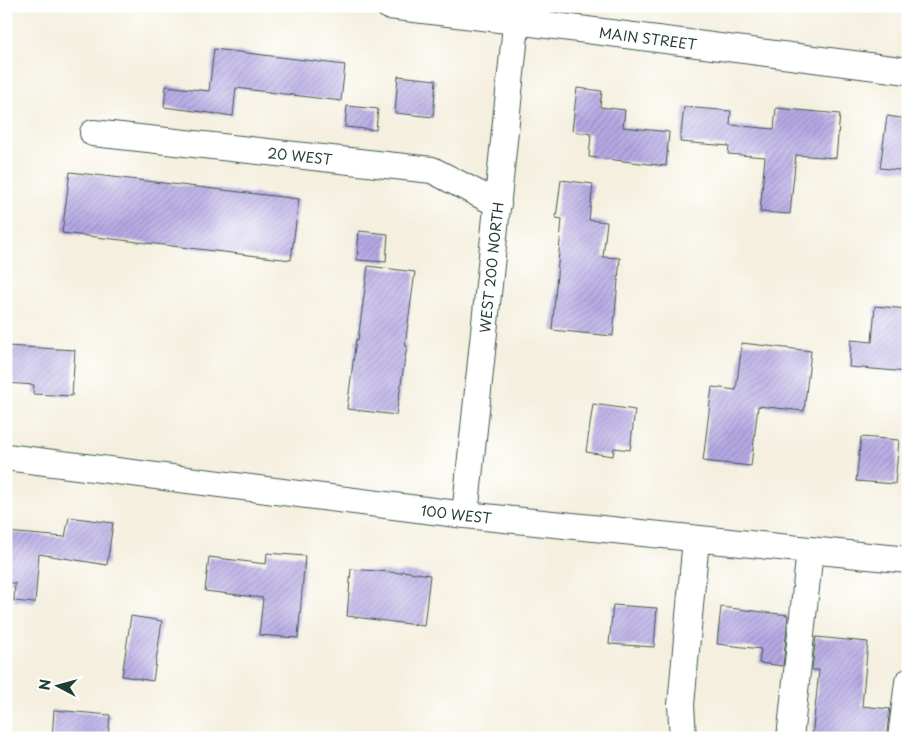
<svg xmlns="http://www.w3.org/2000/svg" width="914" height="744" font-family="'Playpen Sans',sans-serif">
	<defs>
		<pattern id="building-hatch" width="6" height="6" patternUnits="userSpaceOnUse" patternTransform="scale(1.25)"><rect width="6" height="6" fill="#b6a9e4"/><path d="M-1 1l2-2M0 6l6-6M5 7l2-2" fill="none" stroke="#938bba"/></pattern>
	</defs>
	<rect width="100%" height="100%" fill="#fff"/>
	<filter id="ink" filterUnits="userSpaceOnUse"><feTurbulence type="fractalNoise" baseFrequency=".02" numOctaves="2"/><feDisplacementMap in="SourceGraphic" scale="10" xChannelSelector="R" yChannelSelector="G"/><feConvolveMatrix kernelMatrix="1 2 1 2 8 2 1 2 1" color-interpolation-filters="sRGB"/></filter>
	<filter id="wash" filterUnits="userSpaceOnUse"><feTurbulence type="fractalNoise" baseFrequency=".0096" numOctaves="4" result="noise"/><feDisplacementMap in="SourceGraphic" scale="20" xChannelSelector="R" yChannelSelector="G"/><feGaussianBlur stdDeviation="1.12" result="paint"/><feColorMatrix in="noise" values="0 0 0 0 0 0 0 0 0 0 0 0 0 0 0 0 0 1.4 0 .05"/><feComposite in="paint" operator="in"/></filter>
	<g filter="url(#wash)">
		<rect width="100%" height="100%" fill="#f4efde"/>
		<g id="blocks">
			<!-- building -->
			<path fill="url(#building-hatch)" d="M214,49L345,65L341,101L236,88L233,116L164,107L166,86L209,91Z
				M398,76L436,80L433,117L395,113Z
				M577,88L602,91L600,107L625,110L623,127L669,132L666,166L589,157L591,134L572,131Z
				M347,106L378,109L376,130L345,127Z
				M684,107L731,111L730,125L774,129L776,108L840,114L836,158L796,155L790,214L760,212L765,157L728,154L729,146L680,142Z
				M887,116L908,119V171L880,168Z
				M70,172L299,199L291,260L62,233Z
				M561,180L593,184L589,220L607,222L603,257L620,258L613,336L552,330L562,219L556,218Z
				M359,231L388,234L386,262L357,260Z
				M368,266L415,272L405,345L407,346L396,415L347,409L356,339L358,340Z
				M875,306L908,309V372L849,367L851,340L872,342Z
				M742,343L811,351L804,411L758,406L751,466L703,461L712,387L736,390Z
				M6,346L75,350L72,396L33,394L34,385L6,383Z
				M593,404L635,410L630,450L614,448L613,456L586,452Z
				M861,437L899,440L895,484L856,481Z
				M69,517L113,523L107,565L39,554L35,603L14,601L15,583H6V532L65,537Z
				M267,553L305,556L298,638L259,635L263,598L205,591L209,557L266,564Z
				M351,569L402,573V571L430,575L424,626L347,616Z
				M613,605L657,608L654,647L609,644Z
				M721,607L788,615L783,666L759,663L761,649L717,644Z
				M131,616L162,621L153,681L122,676Z
				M816,637L868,642L862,706L890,709L886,738H812L819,670H812Z
				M54,710L110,715L108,738H52Z"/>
		</g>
	</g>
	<g filter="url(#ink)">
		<use href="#blocks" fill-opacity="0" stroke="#3f584e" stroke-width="1"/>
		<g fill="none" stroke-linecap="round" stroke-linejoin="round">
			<!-- minor casing -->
			<g stroke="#3f584e" stroke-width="28">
				<g id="minor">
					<path id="s1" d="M389,6L516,21L908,71"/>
					<path id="s2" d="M93,133L432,170L498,204"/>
					<path id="s3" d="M6,457L465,515L908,560"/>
					<path id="s4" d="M465,515L518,6"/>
					<path d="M683,738L681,705L696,539"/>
					<path d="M790,738L810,550"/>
					<path d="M901,738L908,682"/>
				</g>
			</g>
			<!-- minor -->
			<use href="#minor" stroke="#fff" stroke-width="26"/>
		</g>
	</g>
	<g text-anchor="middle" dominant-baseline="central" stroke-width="5" stroke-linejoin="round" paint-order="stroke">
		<!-- street labels -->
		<g font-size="14" fill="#1f3d34" stroke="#fff">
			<text stroke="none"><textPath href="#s1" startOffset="261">MAIN STREET</textPath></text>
			<text stroke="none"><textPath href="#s2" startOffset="208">20 WEST</textPath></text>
			<text stroke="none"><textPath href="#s4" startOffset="249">WEST 200 NORTH</textPath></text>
			<text stroke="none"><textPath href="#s3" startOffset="454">100 WEST</textPath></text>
		</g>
	</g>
	<!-- margin -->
	<rect width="914" height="744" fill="none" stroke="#fff" stroke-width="25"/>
	<!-- north arrow -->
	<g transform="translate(58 686) rotate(276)" stroke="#ffffff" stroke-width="4" paint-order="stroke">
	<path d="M0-4L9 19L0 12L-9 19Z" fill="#1f3d34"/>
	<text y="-8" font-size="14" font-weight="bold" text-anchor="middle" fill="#1f3d34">N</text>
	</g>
</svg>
